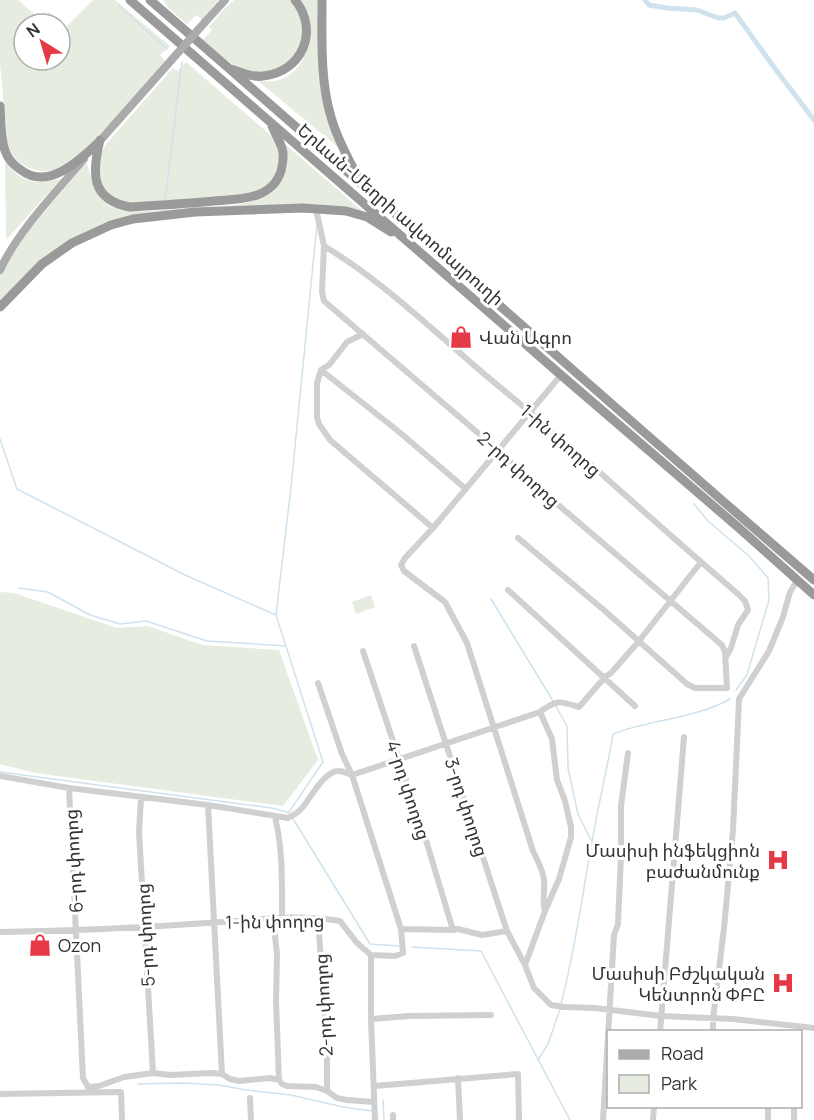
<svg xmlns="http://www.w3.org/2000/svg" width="814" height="1120" font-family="Manrope,'Noto Sans Armenian',sans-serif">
	<rect width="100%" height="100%" fill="#fff"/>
	<!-- green -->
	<path fill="#e6ecdf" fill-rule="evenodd" d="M0,0H18L41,20L49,12L65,28L93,0H115L170,46L160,55L165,61C144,86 123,111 100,134C91,144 81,155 70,163C52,176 25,173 12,154C10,151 9,146 7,141L0,62ZM24,24H60V60H24Z
		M163,0H218L202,19L196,15L187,24L169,9Z
		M234,0H290C294,4 296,7 298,12C311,39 296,65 267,72C265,72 260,74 258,74C237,73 219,53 203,40L212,30L209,27L222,11Z
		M300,0H318L317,11L326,117L338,147L258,81C265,82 275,82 282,79C304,70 316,38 309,17C307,11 303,5 300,0Z
		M186,62L274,138L279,149V165L272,182L252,193L221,199L130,203L109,197L99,181L101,153L107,143L173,68L177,71Z
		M285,144L368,216L347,210L196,212L108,226L43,260L0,300V274L17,244L86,163C94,179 93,197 110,206C125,215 162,210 179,209C209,207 249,209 274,191C277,188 279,183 282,179C289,168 290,157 285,144Z
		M5,162C11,168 17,176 25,179C34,185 50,180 61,179L6,240Z
		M0,592L14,593L117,628L148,626L202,645L279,650L318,760L283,806L35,773L0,764Z
		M371,595L375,607L356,614L352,602Z"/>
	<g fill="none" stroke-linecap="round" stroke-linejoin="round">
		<!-- stream -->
		<path stroke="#cfe2ee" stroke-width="1.5" d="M119,6L167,49
			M165,201L182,62
			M0,439L17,489L185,575L276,615L323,762L289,812
			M694,504L708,521L749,556L768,578L769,600L755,647L747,675L736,690
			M19,588L48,592L90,615L120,624L146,621L207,641L286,646
			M491,599L553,701
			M276,615L291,487L317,224
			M555,705L567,726L568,768L578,814L591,840
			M0,772L272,808L290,813
			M292,817L370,944L399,946
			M412,947L481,951L570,1120
			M561,1004C575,951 582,896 592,842C598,806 607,770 613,734C649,720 697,718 730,699
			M538,1060L548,1044L560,1009
			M138,1084L182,1083L219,1085L246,1090L291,1095L343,1107L371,1111
			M383,1100L384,1120"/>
		<!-- canal -->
		<path stroke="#cfe2ee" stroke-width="5" d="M645,0L649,5L667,8L697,10L718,18H724L735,13L776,70L814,120"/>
		<!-- minor -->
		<path stroke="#d0d0d0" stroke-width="6" d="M316,209L324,246L322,292L324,301L499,451L528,479L722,645L725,652L727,688
			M324,246C374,276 415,314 459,352C482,373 506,392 530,412C546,430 568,444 586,460C636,505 687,550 738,594L745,601L748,610L738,625L731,648L726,657
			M321,370L317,383V417L319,424L330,440L433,528
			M321,370L398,431L466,489
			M321,370L329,365L347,342L363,334
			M518,538L605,611L687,684L695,688H727
			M508,590L635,706
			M414,646L507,931L525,965L534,988L551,1005L564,1007L595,1008L661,1016L733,1019L814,1028
			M363,651L425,837L453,930
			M318,683L342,754L352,775L401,929L403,953L395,956L371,955
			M0,776L69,788L208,805L288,818C294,815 299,812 303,807C311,797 325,770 339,771C343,771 348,774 352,775L540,712C557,699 560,701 579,707L605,677L611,673L639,641L701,562
			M69,788L83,1078L88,1087L99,1086L124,1077L153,1073L170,1075L211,1073L222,1074L230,1079L239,1081L270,1078L279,1080L282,1084L287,1086L316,1087L327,1091L337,1098L347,1100L374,1102
			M141,798L139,832L153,1073
			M208,805L222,1074
			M275,817C283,849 282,884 282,917
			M545,911C542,901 545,891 544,880C543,870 538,861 533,851L467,643L445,602L404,571L401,565L405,558L433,528L561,375
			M273,918L277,954L276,1002L279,1080
			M318,919L327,1044V1091
			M401,929L453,930L458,929L482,935L507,931
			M0,932C69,931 138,928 207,923C250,921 296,913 340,921L357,943L371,955V1019L375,1120
			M525,965L545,911L559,879L571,837V827L565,801L557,780L552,739L540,712
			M371,1019L409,1016L491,1015
			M660,1032L684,737
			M713,1032V1019L724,928L733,830L739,699L769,651L783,617L790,592L797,581
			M458,1078L460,1120
			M375,1086L518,1074L519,1120
			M0,1094L121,1092L122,1120
			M250,1098L251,1120
			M768,1106V1120
			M794,1106V1120
			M393,1115V1120
			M603,1120L614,935L618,924L621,856V806L628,753
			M653,1120L654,1106"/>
		<!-- major -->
		<path stroke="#ababab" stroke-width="8" d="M205,22L225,0
			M98,143L168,64
			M0,270C18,231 56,192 84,159"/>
		<!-- highway -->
		<path stroke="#9a9a9a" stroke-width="9" d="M130,0L561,375L739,528L814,595
			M150,0C373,192 591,388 814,580
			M322,0C322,37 320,81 331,117C337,138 347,157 358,177
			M231,69C241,72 252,78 263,76C302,72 320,31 295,0
			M0,106C1,121 0,139 6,153C9,161 15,166 21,170C48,191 80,160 99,142
			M100,140C92,172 90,200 130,207C158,205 186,204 214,201C239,199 272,200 281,171C283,164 284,155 282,148C279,140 275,133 272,126
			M0,307L42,264L72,243L111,225L133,219L195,212L303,208L346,211L367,217L391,232"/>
		<!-- major-bridge -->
		<path stroke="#ababab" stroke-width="8" d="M168,64L205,22"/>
	</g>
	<!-- icons -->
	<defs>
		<g id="shop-bare" transform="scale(1.8)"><path d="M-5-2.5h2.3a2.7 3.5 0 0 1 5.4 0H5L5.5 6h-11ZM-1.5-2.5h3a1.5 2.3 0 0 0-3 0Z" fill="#e63946" stroke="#fff" stroke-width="2.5" paint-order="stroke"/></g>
		<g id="hospital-bare" transform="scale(1.8)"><path d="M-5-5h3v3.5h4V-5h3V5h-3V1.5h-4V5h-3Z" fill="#e63946" stroke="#fff" stroke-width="2.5" paint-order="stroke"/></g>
	</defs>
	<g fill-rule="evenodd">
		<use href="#shop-bare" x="461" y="337"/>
		<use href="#hospital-bare" x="778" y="860"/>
		<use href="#shop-bare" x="40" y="945"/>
		<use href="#hospital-bare" x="783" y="983"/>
	</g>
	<g text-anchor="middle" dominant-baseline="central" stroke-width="6" stroke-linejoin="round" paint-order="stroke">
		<!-- street labels -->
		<g font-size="18" fill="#333" stroke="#fff">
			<text transform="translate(401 214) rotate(41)">Երևան-Մեղրի ավտոմայրուղի</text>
			<text transform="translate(561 440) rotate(41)">1-ին փողոց</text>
			<text transform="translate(519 469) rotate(42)">2-րդ փողոց</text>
			<text transform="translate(409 790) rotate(72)">4-րդ փողոց</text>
			<text transform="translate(467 807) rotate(72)">3-րդ փողոց</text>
			<text transform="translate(73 861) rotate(-93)">6-րդ փողոց</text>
			<text transform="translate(275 921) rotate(-1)">1-ին փողոց</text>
			<text transform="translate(145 935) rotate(-93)">5-րդ փողոց</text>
			<text transform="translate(323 1005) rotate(-93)">2-րդ փողոց</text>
		</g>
		<!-- poi labels -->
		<g font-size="18" fill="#333" stroke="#fff" text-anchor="start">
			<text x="479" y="337">Վան Ագրո</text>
			<text x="760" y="850" text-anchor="end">Մասիսի ինֆեկցիոն<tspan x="760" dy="21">բաժանմունք</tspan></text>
			<text x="58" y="945">Ozon</text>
			<text x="765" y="973" text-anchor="end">Մասիսի Բժշկական<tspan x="765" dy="21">Կենտրոն ՓԲԸ</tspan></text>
		</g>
	</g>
	<!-- legend -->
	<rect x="607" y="1030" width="195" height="78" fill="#ffffff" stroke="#adadad" stroke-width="1.5"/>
	<rect x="619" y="1050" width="30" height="9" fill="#ababab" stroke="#adadad" stroke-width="1.5"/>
	<text x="661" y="1060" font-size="18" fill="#333333">Road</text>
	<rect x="619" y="1075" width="30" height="18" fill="#e6ecdf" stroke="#adadad" stroke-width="1.5"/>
	<text x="661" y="1090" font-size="18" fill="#333333">Park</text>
	<!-- north arrow -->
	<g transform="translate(42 42) rotate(323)"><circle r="28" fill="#ffffff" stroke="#adadad" stroke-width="1.5"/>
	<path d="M0-4.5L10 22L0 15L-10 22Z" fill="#e63946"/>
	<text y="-9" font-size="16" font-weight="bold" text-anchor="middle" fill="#333333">N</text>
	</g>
</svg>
